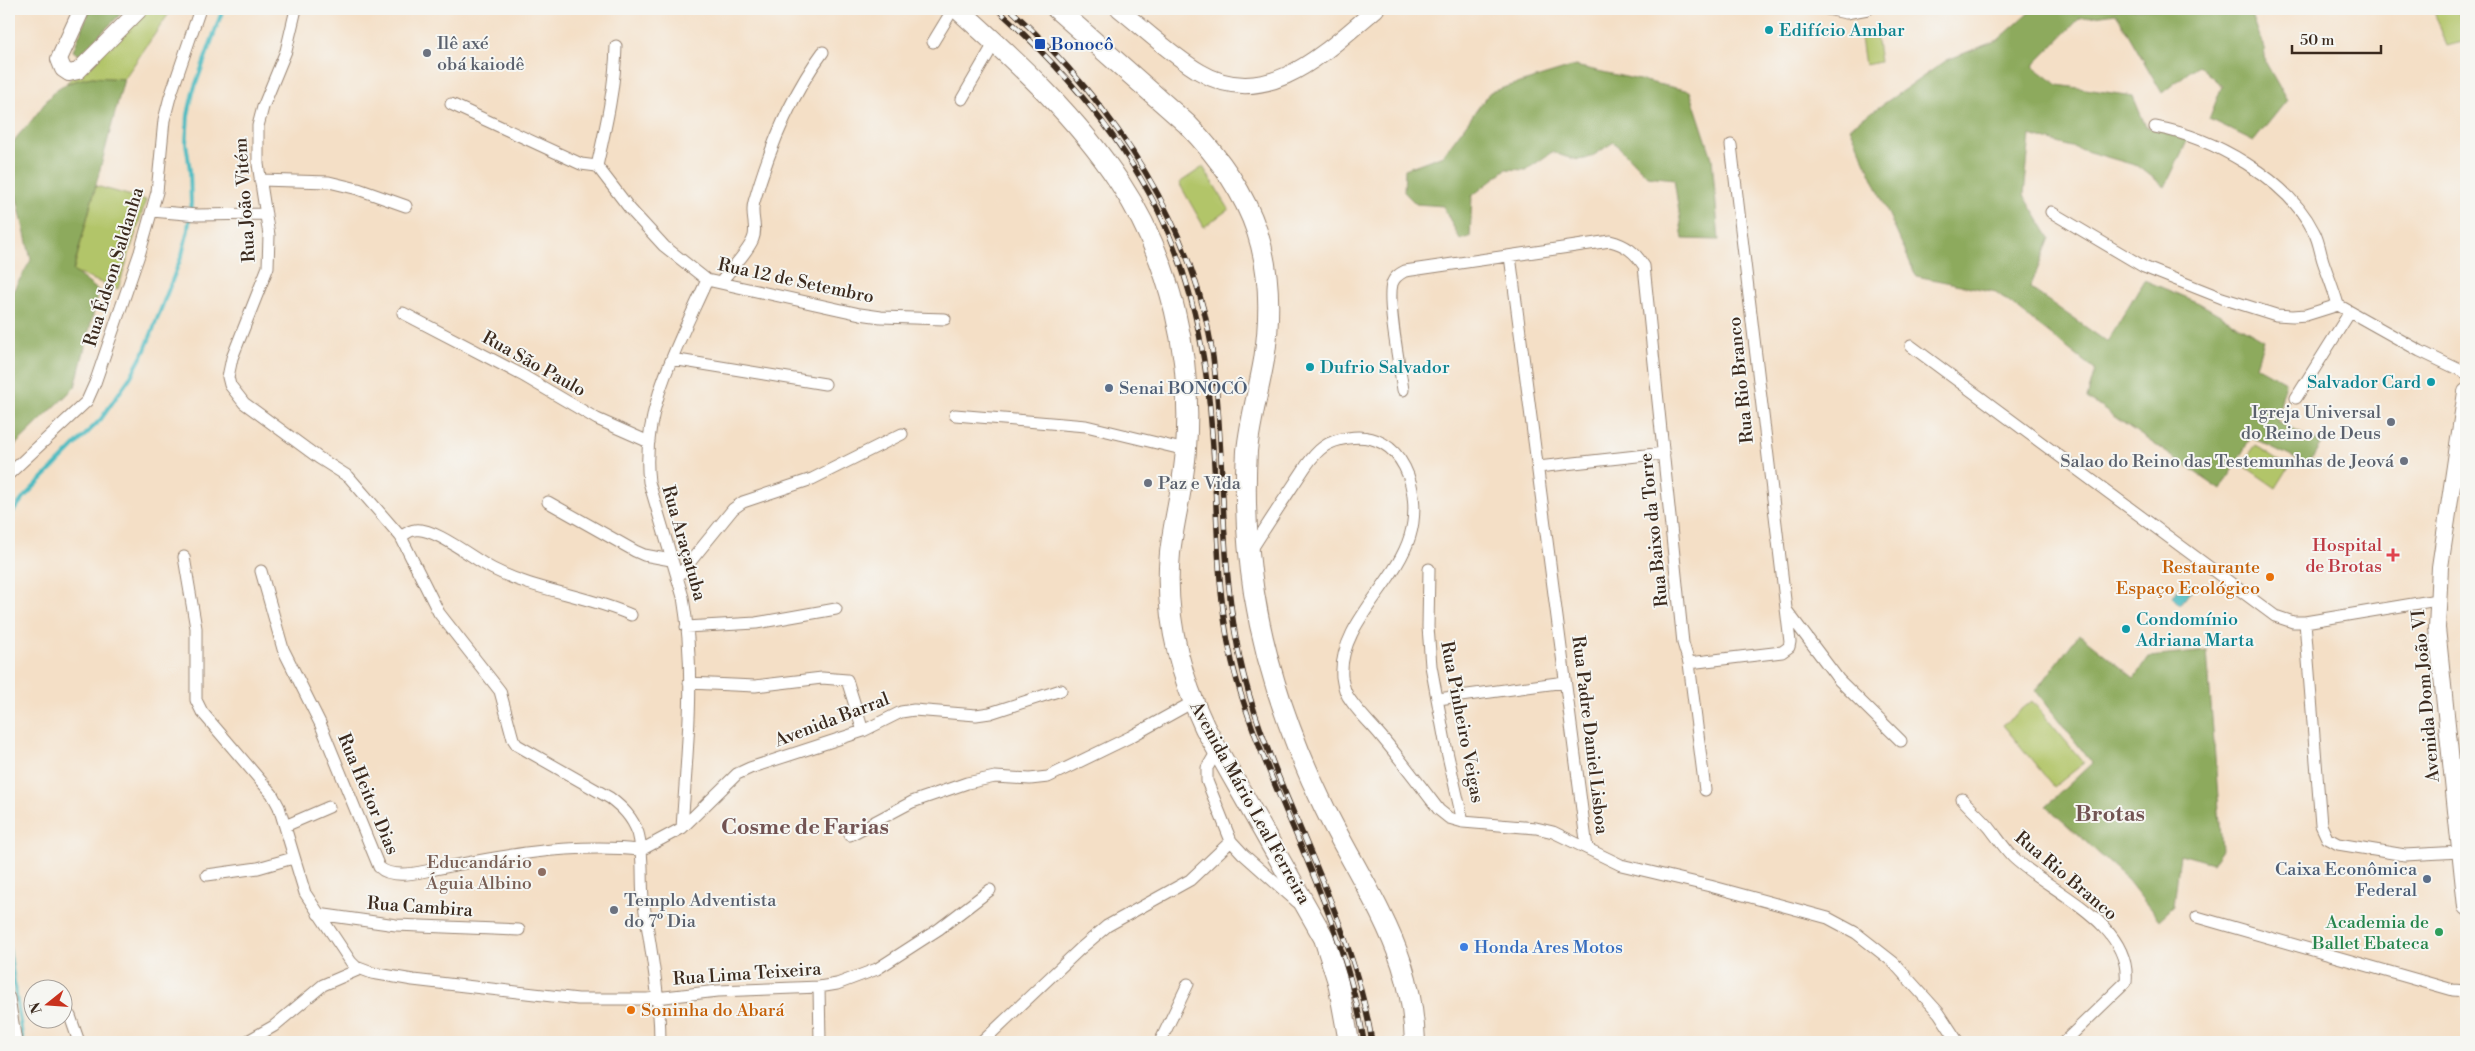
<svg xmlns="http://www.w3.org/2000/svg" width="2475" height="1051" font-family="'Libre Bodoni',serif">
	<rect width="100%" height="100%" fill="#f6f6f2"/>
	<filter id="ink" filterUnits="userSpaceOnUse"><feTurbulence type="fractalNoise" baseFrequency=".02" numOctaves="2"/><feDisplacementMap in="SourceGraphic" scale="10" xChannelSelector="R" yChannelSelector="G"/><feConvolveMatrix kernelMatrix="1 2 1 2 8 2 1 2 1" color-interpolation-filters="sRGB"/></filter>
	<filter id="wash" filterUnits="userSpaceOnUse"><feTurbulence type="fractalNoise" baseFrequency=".0096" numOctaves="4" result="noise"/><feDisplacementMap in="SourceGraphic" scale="20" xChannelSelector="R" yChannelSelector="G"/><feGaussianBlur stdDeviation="1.12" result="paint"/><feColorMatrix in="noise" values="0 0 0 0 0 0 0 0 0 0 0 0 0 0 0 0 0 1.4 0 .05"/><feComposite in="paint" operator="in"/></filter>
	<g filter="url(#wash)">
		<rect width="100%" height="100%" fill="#f4dfc6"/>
		<!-- green -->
		<path fill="#b2c569" stroke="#767844" d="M142,9H172L124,79L92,77L66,83Z
			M2433,9H2458L2466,41L2447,46Z
			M1876,35L1880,62L1865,65L1861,38Z
			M1203,167L1229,209L1204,227L1179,183Z
			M96,186L146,200L118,289L73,272Z
			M2255,445L2289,467L2276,488L2243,465Z
			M2032,701L2084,763L2054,787L2003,725Z"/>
		<!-- forest -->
		<path fill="#8daa5d" stroke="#646a3e" d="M90,9H126L79,55L73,51Z
			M2033,9H2250L2264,48L2266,63L2287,100L2254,141L2209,119L2222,86L2198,65L2162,93L2116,13L2080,18L2033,66L2058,85L2133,96L2146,127L2191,133L2165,187L2138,166L2030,135L2024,195L2050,238L2030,288L2107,342L2144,280L2199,303L2264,340L2256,366L2285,382L2277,422L2321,443L2308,465L2251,437L2221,490L2087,398L2095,370L1996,292L1916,276L1850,127L1947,60L1998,40Z
			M1575,66L1690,91L1712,158L1719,240L1683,239L1674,179L1647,176L1614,142C1584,161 1587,165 1552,152L1526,170L1506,169L1472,196L1470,237L1460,240L1443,206L1416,204L1404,192L1405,169L1443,155L1490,92Z
			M92,77L124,79L73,271L99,291L75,387L9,451V298L31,260L15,190H9C9,173 6,151 17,137C21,131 28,126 32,120C57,89 50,86 92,77Z
			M2079,634L2134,678L2149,657L2207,651L2222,850L2213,863L2180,854L2174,906L2159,920L2125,877L2046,806L2092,763L2036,691Z"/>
		<!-- water -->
		<path fill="#4cbbc1" stroke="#447270" d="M2185,579L2194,587L2180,605L2172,597Z"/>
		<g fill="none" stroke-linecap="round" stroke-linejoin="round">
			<!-- stream -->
			<path stroke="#4cbbc1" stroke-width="4" d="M9,517L25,496L101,419L131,376L145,350L182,255L188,230L191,203L190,170L186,143L188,115L193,92L223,9
				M9,949L23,1042"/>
		</g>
	</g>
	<g filter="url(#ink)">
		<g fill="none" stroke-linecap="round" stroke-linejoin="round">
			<!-- street casing -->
			<g stroke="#988472" stroke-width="13">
				<path id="street" d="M296,9L286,51L263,107L258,126V164L269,235L268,267L232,358L228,377L230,385L244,403L319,458L349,477L401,537L439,613L500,691L513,739L517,745L610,798C623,808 632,817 638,833C644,854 641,877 643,898C650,947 660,993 660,1042
					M1827,9L1846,13L1868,9
					M933,42L953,9
					M962,99L995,42
					M451,104L581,164L597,166
					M2155,127C2212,137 2288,179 2314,232C2319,241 2320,252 2323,261C2328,276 2334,290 2338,305L2420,351L2466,373
					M597,166L630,209L664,246L707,280L860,314L881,317L945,319
					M597,166C606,126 615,87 616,46
					M260,180L329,182L358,189L406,206
					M152,211L197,215L266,214
					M2051,212L2144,267L2222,298L2276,315L2293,316L2306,315L2338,305
					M1510,256L1587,848
					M721,282C730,270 748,252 753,239C758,228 750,215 754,202C769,150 791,95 823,52
					M403,313L522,375L597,419L649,442
					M1911,346L2275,616L2293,622H2305L2437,600
					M672,359L825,384
					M1403,390C1400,367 1387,304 1392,284C1394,277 1399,274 1405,271L1610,241C1626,245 1635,252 1644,266L1683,643L1689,663L1705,790
					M2296,398L2350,312
					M955,415L1086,426L1186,450
					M1538,467L1664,453
					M9,474L87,401L95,383L140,252L157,192L164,120L170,97L200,9
					M548,502L635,551L644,555L671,560
					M401,537C405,534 410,530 415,530C433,526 475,560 493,569C536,591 586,595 631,615
					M1250,552C1268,523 1287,495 1306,466C1318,449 1327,441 1348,438C1403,429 1423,492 1410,536C1396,584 1338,625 1342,677C1343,685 1346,695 1351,701C1360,714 1371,724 1381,736C1401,760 1420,785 1439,810L1449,818L1463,822L1536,828L1553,832L1621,865L1710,886L1828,918L1856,933L1893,962L1939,1013L1958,1042
					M184,557L196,628V700L202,712L272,794L279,807L305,893L351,962L356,967L372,973L413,980L578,999H647L718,991L819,987L837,984L877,969L939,929L990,890
					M1429,569L1428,627L1431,666L1446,747L1463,822
					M261,571L283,649L320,723L379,867C390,878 412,874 426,871C499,856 566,843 641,850
					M677,578L733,509L743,502L812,479L902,434
					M1787,611L1839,680L1901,741
					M2305,622L2321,825L2327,838L2338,844L2405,855L2460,852
					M686,627L756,623L836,609
					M1689,663L1782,652L1789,647L1790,642L1731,145
					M689,683L755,686L822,678L847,680L863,731
					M1438,699L1565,682
					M1217,751L1207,768V781L1231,841L1243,854L1297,902
					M1962,799C1971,809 1980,817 1989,827C1997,837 2004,848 2013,857C2048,891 2132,922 2126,982L2064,1042
					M285,826L329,807
					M682,828C687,752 696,673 683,597L649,482C640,411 679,343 707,280
					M850,835L912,802L967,783L995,777L1030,779L1048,777L1130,737L1193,702
					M641,850L682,828L737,774L750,768L863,731L901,712L914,710L976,715L990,713L1061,690
					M207,875L258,868L293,858
					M318,914L396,925L519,930
					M2197,917L2453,990L2466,991
					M819,987L820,1042
					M9,998L16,1042
					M70,1016L79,1042
					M246,1042L274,1026L323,985L360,969
					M982,1042L1080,949L1107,926L1190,880L1231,841
					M1160,1042L1188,984"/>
			</g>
			<!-- secondary casing -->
			<g stroke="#988472" stroke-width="18">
				<path id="secondary" d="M82,9L59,59L63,69L69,73L78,71L140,9
					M1119,9C1143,28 1174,57 1200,72C1268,113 1328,49 1376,9
					M2466,392L2440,567L2437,628L2466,907"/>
			</g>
			<!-- highway casing -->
			<g stroke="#988472" stroke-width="22">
				<path id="highway" d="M958,9C1017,62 1077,117 1120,183C1171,260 1193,358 1186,449C1184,484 1174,518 1170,553C1164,614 1179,673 1205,728L1324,938L1338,982L1349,1042
					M1057,9L1187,124C1256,195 1279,261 1264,360C1259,390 1250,420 1247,451C1244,498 1247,547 1254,593C1266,668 1291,739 1324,807C1349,859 1384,910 1402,965C1410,990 1414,1016 1415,1042"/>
			</g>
			<!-- street -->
			<use href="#street" stroke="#fff" stroke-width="11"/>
			<!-- secondary -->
			<use href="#secondary" stroke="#fff" stroke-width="16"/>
			<!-- highway -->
			<use href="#highway" stroke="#fff" stroke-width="20"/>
			<!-- rail casing -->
			<g stroke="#3b2a1e" stroke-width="5.5">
				<path id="rail" d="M997,9C1071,76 1141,157 1176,252C1198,310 1208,373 1212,434C1219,516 1214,601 1237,681C1273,804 1345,915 1364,1042
					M1010,9C1113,103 1201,231 1215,374C1226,475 1219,578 1244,676C1277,802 1352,913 1372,1042"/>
			</g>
			<!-- rail -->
			<use href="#rail" stroke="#f6f6f2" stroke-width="4" stroke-dasharray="11" stroke-linecap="butt"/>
		</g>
	</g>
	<!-- markers -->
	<g fill="#0f9aa8" stroke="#f6f6f2" stroke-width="2">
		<circle cx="1769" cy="30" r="5"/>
		<circle cx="1310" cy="367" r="5"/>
		<circle cx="2431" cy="382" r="5"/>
		<circle cx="2126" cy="629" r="5"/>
	</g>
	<rect fill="#1a4fb4" stroke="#f6f6f2" stroke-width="2" x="1034" y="38" width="12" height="12" rx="2.5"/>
	<g fill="#6b7280" stroke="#f6f6f2" stroke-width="2">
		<circle cx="427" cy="53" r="5"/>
		<circle cx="2391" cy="422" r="5"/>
		<circle cx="2404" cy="461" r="5"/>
		<circle cx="1148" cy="483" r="5"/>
		<circle cx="614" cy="910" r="5"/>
	</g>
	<g fill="#5c6f8a" stroke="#f6f6f2" stroke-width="2">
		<circle cx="1109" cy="388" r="5"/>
		<circle cx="2427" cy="879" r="5"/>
	</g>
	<path fill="#e0444e" stroke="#f6f6f2" stroke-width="2" d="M2390.5 547.5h5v5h5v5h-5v5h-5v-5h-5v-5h5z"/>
	<g fill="#e8710a" stroke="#f6f6f2" stroke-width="2">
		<circle cx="2270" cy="577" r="5"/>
		<circle cx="631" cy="1010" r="5"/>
	</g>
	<circle fill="#8d6e63" stroke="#f6f6f2" stroke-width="2" cx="542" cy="872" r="5"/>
	<circle fill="#2e9e5b" stroke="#f6f6f2" stroke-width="2" cx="2439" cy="932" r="5"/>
	<circle fill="#3f7fe0" stroke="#f6f6f2" stroke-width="2" cx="1464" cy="947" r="5"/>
	<g text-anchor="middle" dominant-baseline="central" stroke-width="4" stroke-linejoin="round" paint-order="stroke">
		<!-- culture labels -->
		<g font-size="18" fill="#0d838f" stroke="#f6f6f2" text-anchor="start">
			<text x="1779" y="30">Edifício Ambar</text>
			<text x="1320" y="367">Dufrio Salvador</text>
			<text x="2421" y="382" text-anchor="end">Salvador Card</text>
			<text x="2136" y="619">Condomínio<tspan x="2136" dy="21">Adriana Marta</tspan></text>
		</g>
		<!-- worship labels -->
		<g font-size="18" fill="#5b616d" stroke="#f6f6f2" text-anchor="start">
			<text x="437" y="43">Ilê axé<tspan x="437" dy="21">obá kaiodê</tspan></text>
			<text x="2381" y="412" text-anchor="end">Igreja Universal<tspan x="2381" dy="21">do Reino de Deus</tspan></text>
			<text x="2394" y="461" text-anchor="end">Salao do Reino das Testemunhas de Jeová</text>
			<text x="1158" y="483">Paz e Vida</text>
			<text x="624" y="900">Templo Adventista<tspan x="624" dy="21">do 7º Dia</tspan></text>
		</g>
		<!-- transit labels -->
		<g font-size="18" fill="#164399" stroke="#f6f6f2" text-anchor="start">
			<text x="1051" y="44">Bonocô</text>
		</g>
		<!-- street labels -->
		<g font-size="18" fill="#3b2a1e" stroke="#f6f6f2">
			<text transform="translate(245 200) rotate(-94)">Rua João Vitém</text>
			<text transform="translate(114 267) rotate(-73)">Rua Édson Saldanha</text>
			<text transform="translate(796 281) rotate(12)">Rua 12 de Setembro</text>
			<text transform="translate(534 364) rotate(29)">Rua São Paulo</text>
			<text transform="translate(1741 380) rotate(-96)">Rua Rio Branco</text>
			<text transform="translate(1654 530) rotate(-96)">Rua Baixo da Torre</text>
			<text transform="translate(684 543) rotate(74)">Rua Araçatuba</text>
			<text transform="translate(2426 696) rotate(-95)">Avenida Dom João VI</text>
			<text transform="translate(832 720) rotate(-21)">Avenida Barral</text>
			<text transform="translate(1462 722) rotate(79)">Rua Pinheiro Veigas</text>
			<text transform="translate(1590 735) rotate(83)">Rua Padre Daniel Lisboa</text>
			<text transform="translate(368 794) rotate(67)">Rua Heitor Dias</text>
			<text transform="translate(1250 803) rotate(61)">Avenida Mário Leal Ferreira</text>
			<text transform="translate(2066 876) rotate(40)">Rua Rio Branco</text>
			<text transform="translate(420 907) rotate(4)">Rua Cambira</text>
			<text transform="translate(747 974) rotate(-4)">Rua Lima Teixeira</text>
		</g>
		<!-- service labels -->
		<g font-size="18" fill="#4e5e75" stroke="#f6f6f2" text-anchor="start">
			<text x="1119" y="388">Senai BONOCÔ</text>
			<text x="2417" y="869" text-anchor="end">Caixa Econômica<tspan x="2417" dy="21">Federal</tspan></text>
		</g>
		<!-- health labels -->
		<g font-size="18" fill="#be3a42" stroke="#f6f6f2" text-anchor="end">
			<text x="2382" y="545">Hospital<tspan x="2382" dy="21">de Brotas</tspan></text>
		</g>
		<!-- food labels -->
		<g font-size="18" fill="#c56008" stroke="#f6f6f2" text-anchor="end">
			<text x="2260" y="567">Restaurante<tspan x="2260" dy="21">Espaço Ecológico</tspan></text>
			<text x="641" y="1010" text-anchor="start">Soninha do Abará</text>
		</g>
		<!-- education labels -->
		<g font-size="18" fill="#785e54" stroke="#f6f6f2" text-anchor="end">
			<text x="532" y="862">Educandário<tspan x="532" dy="21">Águia Albino</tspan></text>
		</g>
		<!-- leisure labels -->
		<g font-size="18" fill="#27864d" stroke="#f6f6f2" text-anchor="end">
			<text x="2429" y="922">Academia de<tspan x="2429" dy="21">Ballet Ebateca</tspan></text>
		</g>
		<!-- shop labels -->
		<g font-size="18" fill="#366cbe" stroke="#f6f6f2" text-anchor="start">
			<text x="1474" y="947">Honda Ares Motos</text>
		</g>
		<!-- district labels -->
		<g font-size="22" font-weight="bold" fill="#725352" stroke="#f6f6f2">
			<text x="2110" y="814">Brotas</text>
			<text x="805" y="827">Cosme de Farias</text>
		</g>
	</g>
	<!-- margin -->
	<rect width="2475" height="1051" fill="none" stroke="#f6f6f2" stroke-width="30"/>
	<!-- north arrow -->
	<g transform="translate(48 1004) rotate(253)"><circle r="24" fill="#f6f6f2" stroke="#aba49d"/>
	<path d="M0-4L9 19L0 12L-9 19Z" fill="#c8321e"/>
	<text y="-8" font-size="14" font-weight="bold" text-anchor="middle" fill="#3b2a1e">N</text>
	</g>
	<!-- scale -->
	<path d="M2292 45v8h89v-8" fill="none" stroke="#3b2a1e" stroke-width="2.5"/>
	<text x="2300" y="45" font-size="15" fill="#3b2a1e" stroke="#f6f6f2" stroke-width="4" paint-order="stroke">50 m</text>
</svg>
